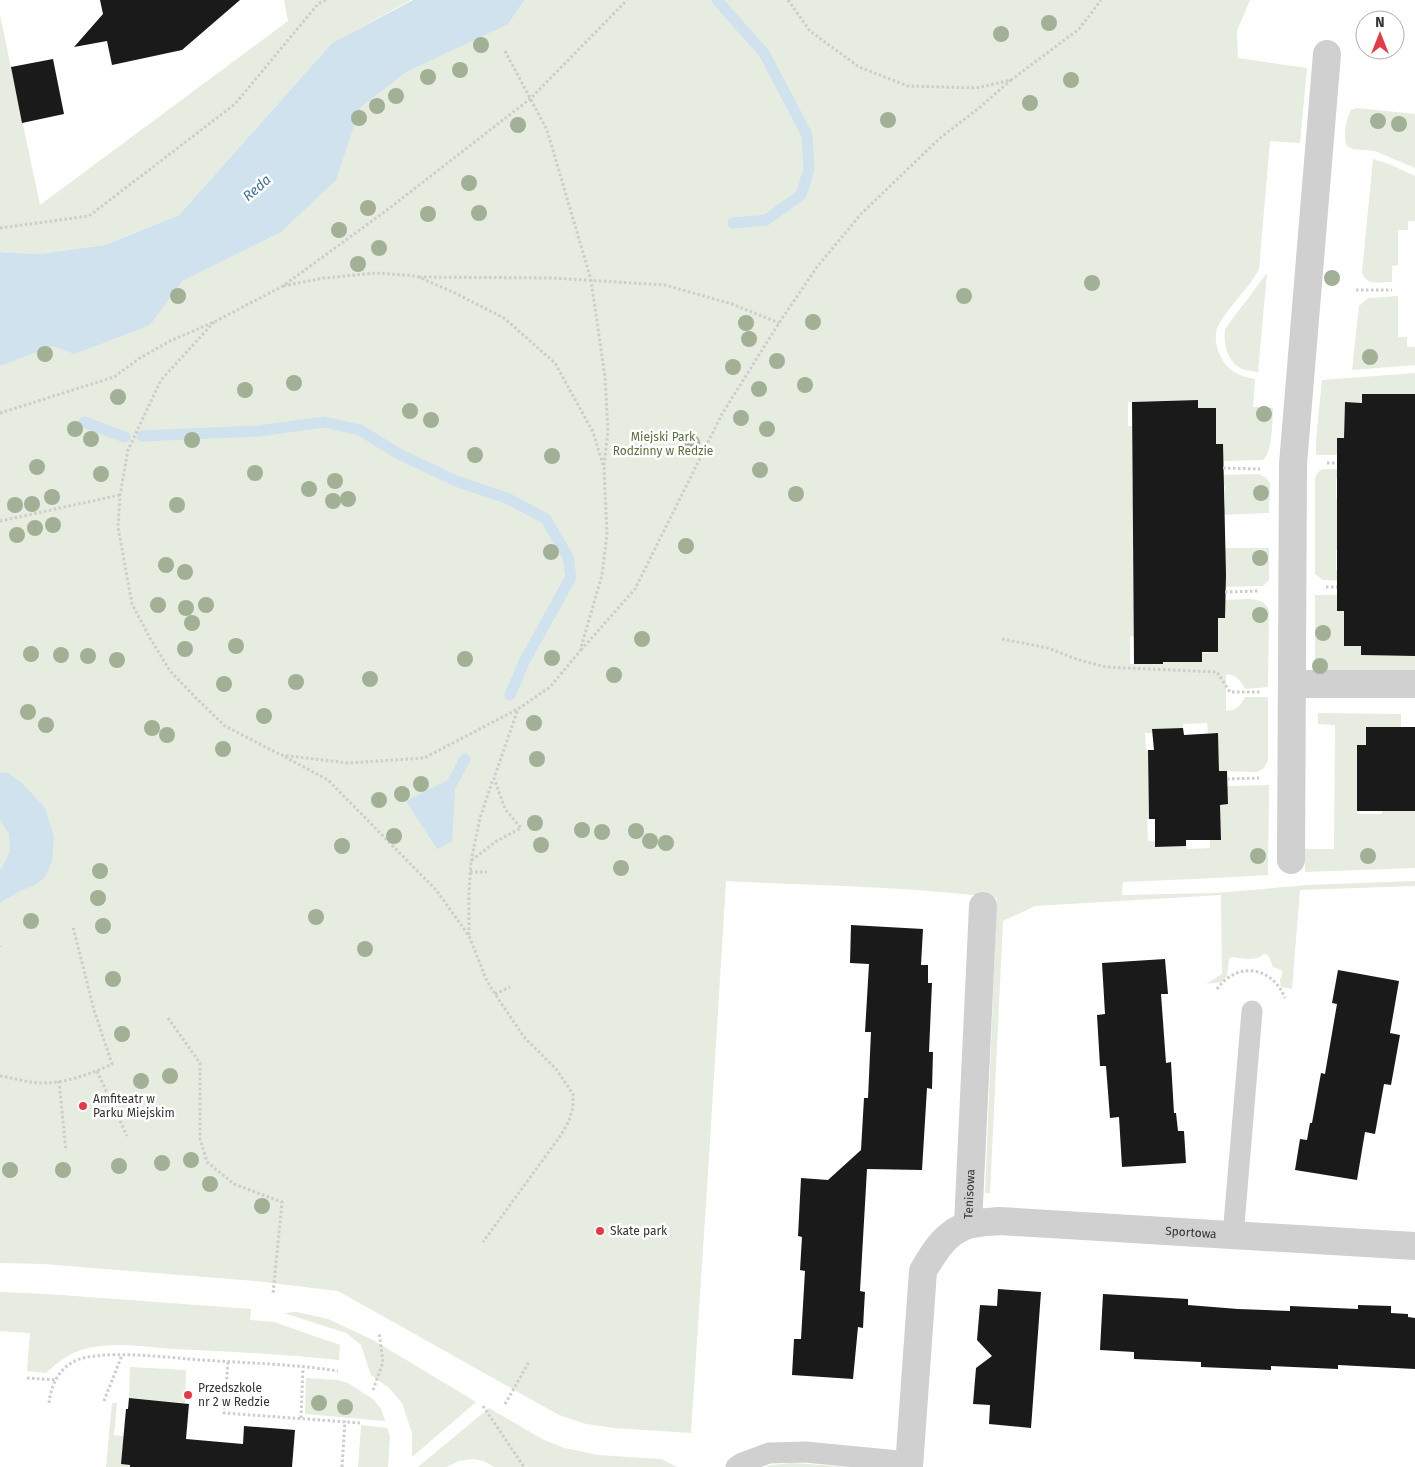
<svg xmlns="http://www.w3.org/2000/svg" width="1415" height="1467" font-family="'Fira Sans',sans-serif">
	<rect width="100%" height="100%" fill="#fff"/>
	<!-- green -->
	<path fill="#e6ecdf" d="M284,0H411L332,43L179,215L105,245L39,254L0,252V15L40,205L288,21Z
		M504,0H1250L1237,31L1238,58L1307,68L1300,143L1270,141L1259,269C1250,289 1217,317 1216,334C1215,342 1217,350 1221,357C1227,371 1241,377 1255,379L1253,407L1273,408C1272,422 1273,451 1263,460L1223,461V444H1216V409L1198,408V400L1128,402V426H1132L1134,636L1130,637V664H1163V659L1202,662V653L1218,652V618L1225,600C1239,600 1265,594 1269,611L1268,687L1245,689C1241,680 1236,675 1226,674V711C1236,710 1241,706 1245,697H1268V760L1264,768L1257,772L1219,771L1218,733H1208L1207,723L1183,724V728L1152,729V733H1145L1146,749L1148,750L1149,819L1147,820L1148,841H1155L1156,847L1186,846L1187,849L1210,848V840L1220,805L1227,804V786L1269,785L1268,875L1215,878L1123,882L1122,895L1216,893L1308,885L1415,881V886L1300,890L1292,989L1281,987L1280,980L1283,972L1281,970L1273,967L1268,955L1264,954C1255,962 1243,958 1232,957L1229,959L1227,976L1222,982L1206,984L1222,974L1221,895L1035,906L1003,921L990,1193H985L997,898C908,886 815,886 726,881L709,1157L691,1433L614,1428L586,1424L559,1415L338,1291L255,1281L44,1264L0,1263V345Z
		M1357,108L1415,114V168L1375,151L1353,149L1347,146C1343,136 1346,119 1351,110Z
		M1373,159L1389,164L1415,176V221H1408V230H1398V265L1392,266V282C1380,282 1365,286 1362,272Z
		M1267,273L1258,372C1254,371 1249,371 1245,370C1228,364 1223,345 1225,329Z
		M1398,296V337H1407V347H1415V365L1352,370L1359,306L1368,298Z
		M1415,373V394L1362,403L1345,402L1344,438H1337V455H1316V440L1322,380Z
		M1324,469H1345V479H1336V499H1345V550H1336V570H1345V581L1323,580L1315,574V479C1317,473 1318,471 1324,469Z
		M1259,474L1266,478L1270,483L1269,513L1217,515V507H1225V487L1216,486V475Z
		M1218,548H1269V580L1263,586L1218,587Z
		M1315,595H1337V611H1344V646H1361V655L1415,656V676H1315Z
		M1318,713L1401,714V727H1366V745H1357V814H1382V811H1415V868L1305,872V849H1334L1335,725L1318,724Z
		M0,1292L47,1294L251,1309L250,1320L274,1322L340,1345L339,1360C284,1354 230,1352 175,1349C147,1347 112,1341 84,1349C70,1353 57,1362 46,1373L27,1371L30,1333L0,1331Z
		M297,1312L328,1319L373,1340L476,1402L412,1457V1433L402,1403L389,1388L371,1375L361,1345L346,1333L284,1313Z
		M130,1367L186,1370L185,1403L129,1398Z
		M306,1378L337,1380L348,1383L374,1400L381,1409L385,1421L305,1414Z
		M112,1403H117L114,1435L124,1436L121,1463L130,1465V1467H106Z
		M489,1408L542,1439L564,1448L598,1455L661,1459L677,1467H494L484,1461L472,1459L459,1461L446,1467H418Z
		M361,1425L387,1428L390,1436L388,1467H358Z
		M793,1463L852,1467H766L771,1465Z"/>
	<!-- water -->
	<path fill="#cfe2ee" d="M413,0H524L508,24L406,72L360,108L336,180L281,232L182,281L150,325L74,354L53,346L0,366V252L39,254L105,245L179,215L332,43Z
		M0,773H8L22,783L45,808L54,837L52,861L49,869L45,877L35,885L18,892L0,903V869L2,868L10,851L9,834L0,820Z
		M446,781L455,788L452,842L437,849L406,801Z"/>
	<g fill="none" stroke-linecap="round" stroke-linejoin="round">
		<!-- stream -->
		<path stroke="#cfe2ee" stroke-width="11" d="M717,0L764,53L807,135L809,169L801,195L766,220L733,223
			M84,422L125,437
			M142,436L259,431L324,422L360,430L399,454L456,481L509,499L546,519L568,557L571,577L524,662L510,695
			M451,785L465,759"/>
	</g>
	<!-- building -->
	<path fill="#1a1a1a" d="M100,0H240L182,50L112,65L107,41L74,47L103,14Z
		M53,59L64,114L22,123L11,67Z
		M1362,394H1415V656L1361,655V646H1344V611H1337V438H1344L1345,402L1362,403Z
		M1198,400V408H1216V444H1223L1226,575L1225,618H1218V652H1202V662H1163V664H1134L1132,402Z
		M1366,727H1415V811H1357V745H1366Z
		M1183,728L1184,735L1218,733L1219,771H1227L1228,804L1220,805L1221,840H1186V846L1155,847V819H1149L1148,750H1154L1152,729Z
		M851,925L923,929L921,965H928V983H932L929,1052H933L932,1089L927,1088L922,1170L867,1169L860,1291L865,1292L864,1309L863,1328L858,1327L853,1379L792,1375L794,1339H801L805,1271L800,1270L802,1237L798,1236L801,1178L828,1180L861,1150L864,1098H868L871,1032H865L869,964L850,963Z
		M1165,959L1168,994H1161L1166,1063L1171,1062L1174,1113H1176L1178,1131H1184L1186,1163L1122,1167L1119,1117L1110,1118L1106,1066H1100L1097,1015L1105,1014L1102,963Z
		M1338,970L1399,981L1390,1033L1400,1035L1391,1085L1384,1084L1375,1134L1365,1132L1357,1180L1295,1170L1300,1139L1307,1140L1310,1123H1312L1321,1073L1325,1074L1337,1004L1332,1003Z
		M998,1289L1041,1292L1031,1428L989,1424L990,1405L973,1404L976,1368L992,1356L977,1340L980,1305L997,1306Z
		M1103,1294L1188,1299V1305L1238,1309L1290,1311V1306L1358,1309V1305L1391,1306V1313L1408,1314V1317L1415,1318V1369L1338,1365V1369L1271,1366V1370L1201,1367V1362L1134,1359V1352L1100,1350Z
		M129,1398L189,1404L186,1439L243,1444L244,1426L295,1430L292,1467H130V1465L121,1464L126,1409H128Z"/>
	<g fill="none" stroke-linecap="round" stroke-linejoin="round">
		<!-- path -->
		<path stroke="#cdcdcd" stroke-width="3" stroke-dasharray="2.5 2.5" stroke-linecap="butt" d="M788,0L810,31L859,67L908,86L976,88L1011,80L1079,29L1101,0
			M505,51L547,130L591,280L605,377L608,431L604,465
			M0,228L89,216L235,104L318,4L326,0
			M419,277L552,278L665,285L732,304L779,323
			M1356,290H1392
			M214,322L161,380L128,450L120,495L118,527L132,604L150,638L170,671L197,699L225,726L281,755L348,763L424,758L518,709L550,687L580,651L602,575L607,534L604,468L593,432L555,363L504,318L455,293L416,276L376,273L324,278L283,286
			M0,413L114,377L140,358L170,341L214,322L283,286L387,210L530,99L627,0
			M1327,463H1337
			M1223,468L1260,469
			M0,521L120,495
			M1326,587H1337
			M1225,592L1259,591
			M1002,639L1048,648L1079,660L1106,667L1217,672L1230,692H1260
			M581,650L635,589L722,414L779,323L817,267L861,214L940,138L979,108L1011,80
			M285,757L328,780L437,891L469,936L487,981L495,994L524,1037L556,1069L573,1094V1107L569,1121L561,1135L483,1242
			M1227,779L1259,778
			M471,861L480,818L493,779
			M470,872H487
			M469,935V893L471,861L495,842L521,828L505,809L494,778L518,709
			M0,947V946
			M1217,989C1237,961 1272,966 1285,998
			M495,994L510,987
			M168,1018L200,1063V1139L207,1162L234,1184L282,1202L273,1294
			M97,1071L127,1136
			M0,1076C13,1078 26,1082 39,1083C62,1084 92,1074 112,1064L94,1010L73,927
			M59,1081L66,1151
			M228,1362L224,1413L361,1423
			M27,1378L55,1380
			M373,1390L383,1362L379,1332
			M104,1401L122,1355
			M49,1403C51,1387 57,1371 73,1362C97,1348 172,1358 201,1360C247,1363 293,1364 338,1371
			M505,1404L529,1362
			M483,1406L524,1467
			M301,1418L303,1367
			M342,1467L345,1421"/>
		<!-- lane -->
		<path stroke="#d0d0d0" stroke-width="21" d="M1233,1236L1252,1011
			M736,1467L742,1463L769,1453L805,1452L909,1462"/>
		<!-- street -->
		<g stroke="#d0d0d0" stroke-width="28">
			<path d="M1292,684H1415"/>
			<path d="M1291,860L1293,464L1327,54"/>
			<path id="s1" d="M968,1225L983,906"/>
			<path id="s2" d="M909,1467L923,1271C934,1252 946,1232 968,1225C978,1222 990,1222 999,1221L1415,1246"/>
		</g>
	</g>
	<!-- trees -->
	<g fill="#a2b095">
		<circle cx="1049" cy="23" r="8"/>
		<circle cx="1001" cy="34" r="8"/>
		<circle cx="481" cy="45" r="8"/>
		<circle cx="460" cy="70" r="8"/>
		<circle cx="428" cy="77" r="8"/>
		<circle cx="1071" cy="80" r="8"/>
		<circle cx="396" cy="96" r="8"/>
		<circle cx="1030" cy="103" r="8"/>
		<circle cx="377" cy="106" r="8"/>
		<circle cx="359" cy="118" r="8"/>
		<circle cx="888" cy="120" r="8"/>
		<circle cx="1378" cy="121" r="8"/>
		<circle cx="1399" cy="124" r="8"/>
		<circle cx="518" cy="125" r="8"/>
		<circle cx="469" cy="183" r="8"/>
		<circle cx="368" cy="208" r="8"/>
		<circle cx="479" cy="213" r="8"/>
		<circle cx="428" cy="214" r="8"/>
		<circle cx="339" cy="230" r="8"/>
		<circle cx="379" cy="248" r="8"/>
		<circle cx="358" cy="264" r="8"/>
		<circle cx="1332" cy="278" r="8"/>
		<circle cx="1092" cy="283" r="8"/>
		<circle cx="178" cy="296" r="8"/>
		<circle cx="964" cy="296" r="8"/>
		<circle cx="813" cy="322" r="8"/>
		<circle cx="746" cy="323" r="8"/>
		<circle cx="749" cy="339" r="8"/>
		<circle cx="45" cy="354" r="8"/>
		<circle cx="1370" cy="357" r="8"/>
		<circle cx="777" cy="361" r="8"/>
		<circle cx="733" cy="367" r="8"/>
		<circle cx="294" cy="383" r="8"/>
		<circle cx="805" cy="385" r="8"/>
		<circle cx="759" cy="389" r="8"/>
		<circle cx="245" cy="390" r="8"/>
		<circle cx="118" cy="397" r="8"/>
		<circle cx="410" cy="411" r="8"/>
		<circle cx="1264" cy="414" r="8"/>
		<circle cx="741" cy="418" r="8"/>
		<circle cx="431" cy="420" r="8"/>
		<circle cx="75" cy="429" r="8"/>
		<circle cx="767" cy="429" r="8"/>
		<circle cx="91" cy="439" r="8"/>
		<circle cx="192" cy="440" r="8"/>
		<circle cx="692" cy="443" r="8"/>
		<circle cx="475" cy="455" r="8"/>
		<circle cx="552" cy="456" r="8"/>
		<circle cx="37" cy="467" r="8"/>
		<circle cx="760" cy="470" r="8"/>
		<circle cx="255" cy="473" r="8"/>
		<circle cx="101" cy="474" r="8"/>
		<circle cx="335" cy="481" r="8"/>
		<circle cx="309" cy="489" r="8"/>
		<circle cx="1261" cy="493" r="8"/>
		<circle cx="796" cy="494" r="8"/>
		<circle cx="52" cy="497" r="8"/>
		<circle cx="348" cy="499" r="8"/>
		<circle cx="333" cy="501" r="8"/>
		<circle cx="32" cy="504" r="8"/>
		<circle cx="15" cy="505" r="8"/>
		<circle cx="177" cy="505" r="8"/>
		<circle cx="53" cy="525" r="8"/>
		<circle cx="35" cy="528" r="8"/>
		<circle cx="17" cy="535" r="8"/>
		<circle cx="686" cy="546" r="8"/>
		<circle cx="551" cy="552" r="8"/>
		<circle cx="1260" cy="558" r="8"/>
		<circle cx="166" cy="565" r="8"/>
		<circle cx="185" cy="572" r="8"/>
		<circle cx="158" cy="605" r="8"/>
		<circle cx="206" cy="605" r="8"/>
		<circle cx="186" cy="608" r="8"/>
		<circle cx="1260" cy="615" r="8"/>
		<circle cx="192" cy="623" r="8"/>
		<circle cx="1323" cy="633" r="8"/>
		<circle cx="642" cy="639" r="8"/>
		<circle cx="236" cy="646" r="8"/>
		<circle cx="185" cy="649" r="8"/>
		<circle cx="31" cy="654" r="8"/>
		<circle cx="61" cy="655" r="8"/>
		<circle cx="88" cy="656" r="8"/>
		<circle cx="552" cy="658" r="8"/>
		<circle cx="465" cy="659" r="8"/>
		<circle cx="117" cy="660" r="8"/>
		<circle cx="1320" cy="666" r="8"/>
		<circle cx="614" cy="675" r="8"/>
		<circle cx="370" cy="679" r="8"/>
		<circle cx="296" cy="682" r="8"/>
		<circle cx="224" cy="684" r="8"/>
		<circle cx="28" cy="712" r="8"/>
		<circle cx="264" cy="716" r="8"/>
		<circle cx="534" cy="723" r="8"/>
		<circle cx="46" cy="725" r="8"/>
		<circle cx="152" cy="728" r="8"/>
		<circle cx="167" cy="735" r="8"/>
		<circle cx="223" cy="749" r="8"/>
		<circle cx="537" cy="759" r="8"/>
		<circle cx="421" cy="784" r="8"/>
		<circle cx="402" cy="794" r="8"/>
		<circle cx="379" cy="800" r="8"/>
		<circle cx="535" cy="823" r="8"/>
		<circle cx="582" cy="830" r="8"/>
		<circle cx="636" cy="831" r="8"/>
		<circle cx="602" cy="832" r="8"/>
		<circle cx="394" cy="836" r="8"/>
		<circle cx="650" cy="841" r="8"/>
		<circle cx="666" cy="843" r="8"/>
		<circle cx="541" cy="845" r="8"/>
		<circle cx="342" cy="846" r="8"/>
		<circle cx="1258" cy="856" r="8"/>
		<circle cx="1368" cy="856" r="8"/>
		<circle cx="621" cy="868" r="8"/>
		<circle cx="100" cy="871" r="8"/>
		<circle cx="98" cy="898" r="8"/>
		<circle cx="316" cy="917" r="8"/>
		<circle cx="31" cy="921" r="8"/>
		<circle cx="103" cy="926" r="8"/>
		<circle cx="365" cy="949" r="8"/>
		<circle cx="113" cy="979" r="8"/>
		<circle cx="122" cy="1034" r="8"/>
		<circle cx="170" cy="1076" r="8"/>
		<circle cx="141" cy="1081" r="8"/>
		<circle cx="191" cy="1160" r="8"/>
		<circle cx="162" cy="1163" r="8"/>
		<circle cx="119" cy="1166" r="8"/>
		<circle cx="10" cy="1170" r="8"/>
		<circle cx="63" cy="1170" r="8"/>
		<circle cx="210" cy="1184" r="8"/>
		<circle cx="262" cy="1206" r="8"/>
		<circle cx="319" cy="1403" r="8"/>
		<circle cx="345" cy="1407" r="8"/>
	</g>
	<!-- markers -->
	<g fill="#e63946" stroke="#fff" stroke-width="2">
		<circle cx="83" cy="1106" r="5"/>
		<circle cx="600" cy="1231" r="5"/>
		<circle cx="188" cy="1395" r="5"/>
	</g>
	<g text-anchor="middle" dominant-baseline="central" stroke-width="5" stroke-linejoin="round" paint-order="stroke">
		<!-- park labels -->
		<g font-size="12" fill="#56703f" stroke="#fff">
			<text x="663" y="437">Miejski Park<tspan x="663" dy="14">Rodzinny w Redzie</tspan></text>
		</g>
		<!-- poi labels -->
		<g font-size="12" fill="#333" stroke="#fff" text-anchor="start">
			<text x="93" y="1099">Amfiteatr w<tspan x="93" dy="14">Parku Miejskim</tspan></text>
			<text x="610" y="1231">Skate park</text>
			<text x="198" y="1388">Przedszkole<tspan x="198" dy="14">nr 2 w Redzie</tspan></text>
		</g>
		<!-- street labels -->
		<g font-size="12" fill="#333" stroke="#fff">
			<text stroke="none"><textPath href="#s1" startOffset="31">Tenisowa</textPath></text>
			<text stroke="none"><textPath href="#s2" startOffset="486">Sportowa</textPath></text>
		</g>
		<!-- water labels -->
		<g font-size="14" font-style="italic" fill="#3f7597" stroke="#fff">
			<text transform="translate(257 188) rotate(-41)">Reda</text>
		</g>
	</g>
	<!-- north arrow -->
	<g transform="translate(1380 35)"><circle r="24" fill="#ffffff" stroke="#adadad"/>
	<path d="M0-4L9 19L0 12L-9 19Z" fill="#e63946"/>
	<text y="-8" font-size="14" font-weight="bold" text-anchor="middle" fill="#333333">N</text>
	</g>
</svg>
